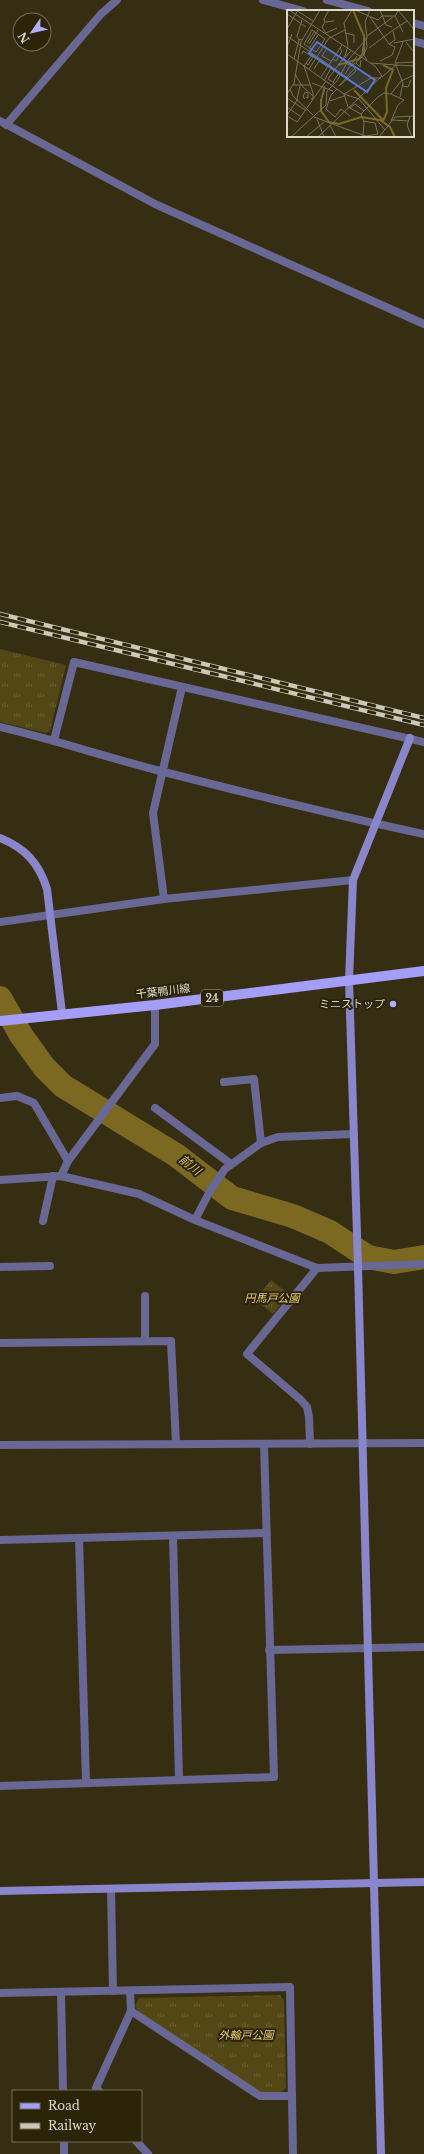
<svg xmlns="http://www.w3.org/2000/svg" width="424" height="2154" font-family="'Libre Baskerville','Noto Sans JP',serif">
	<style>
		.grass { fill: url(#grass-tufts) }
		.lines { fill: none; stroke-linecap: round; stroke-linejoin: round }
		.river { stroke: #7b6922; stroke-width: 24 }
		.street { stroke: #696793; stroke-width: 8 }
		.secondary { stroke: #8a86cc; stroke-width: 8 }
		.primary { stroke: #a49ef8; stroke-width: 10 }
		.rail-casing { stroke: #ccc8b7; stroke-width: 4.5 }
		.rail { stroke: #2b2409; stroke-width: 3; stroke-dasharray: 9; stroke-linecap: butt }
		.poi-dot { fill: #b1adfa; stroke: #2b2409; stroke-width: 1.5 }
		.labels { text-anchor: middle; stroke-width: 4; stroke-linejoin: round; paint-order: stroke }
		.shield { fill: #2b2409; stroke: #a8a390; stroke-width: 1 }
		.shield-label { font-size: 10px; font-weight: bold; fill: #ddd9ca }
		.street-label { font-size: 11px; fill: #ddd9ca; stroke: #2b2409 }
		.poi-label { font-size: 11px; fill: #ddd9ca; stroke: #2b2409; text-anchor: end }
		.park-label { font-size: 11px; font-style: italic; fill: #e9ce6d; stroke: #2b2409 }
		.water-label { font-size: 12px; font-style: italic; fill: #dbc05f; stroke: #2b2409 }
		.inset-river { fill: none; stroke: #7b6922; stroke-width: 2 }
		.inset-road { fill: none; stroke: #78725c; stroke-width: 1 }
		.view { fill: #5778d4; fill-opacity: 0.15; stroke: #5778d4; stroke-width: 2 }
		.inset-edge { fill: none; stroke: #ddd9ca; stroke-width: 2 }
	</style>
	<defs>
		<pattern id="grass-tufts" width="24" height="20" patternUnits="userSpaceOnUse"><rect width="24" height="20" fill="#534716"/><path d="M3 7l-1-3M5 7V3M7 7l1-3M15 17l-1-3M17 17v-4M19 17l1-3" fill="none" stroke="#6b6137"/></pattern>
	</defs>
	<rect width="100%" height="100%" fill="#352e13"/>
	<g class="grass">
		<path d="M 0,649 L 66,665 L 50,731 L 46,733 L 0,722 Z"/>
		<path d="M 271,1280 L 289,1294 L 273,1314 L 255,1300 Z"/>
		<path d="M 280,1995 L 284,2001 L 286,2088 L 281,2092 L 260,2092 L 138,2011 L 135,2006 L 139,1998 Z"/>
	</g>
	<g class="lines">
		<path class="river" d="M 0,998 L 21,1035 L 44,1067 L 63,1086 L 176,1155 L 232,1198 L 293,1216 L 330,1232 L 368,1257 L 394,1262 L 424,1257"/>
		<g class="street">
			<path d="M 263,0 L 303,11"/>
			<path d="M 327,0 L 368,11"/>
			<path d="M 413,23 L 424,26"/>
			<path d="M 413,41 L 424,44"/>
			<path d="M 0,121 L 157,205 L 424,324"/>
			<path d="M 6,125 L 101,14 L 117,0"/>
			<path d="M 0,727 C 55,740 109,758 164,772 C 250,794 337,816 424,834"/>
			<path d="M 54,740 L 74,662 L 424,742"/>
			<path d="M 164,899 L 153,813 L 182,687"/>
			<path d="M 0,922 L 164,899 L 353,880"/>
			<path d="M 224,1082 L 254,1079 L 261,1143"/>
			<path d="M 0,1098 L 17,1096 L 34,1103 L 68,1161"/>
			<path d="M 155,1108 L 231,1164"/>
			<path d="M 61,1176 L 68,1161 L 155,1044 L 155,1005"/>
			<path d="M 0,1180 L 61,1176 L 139,1194 L 195,1220 L 317,1268 L 424,1264"/>
			<path d="M 195,1220 L 210,1191 L 225,1169 L 261,1143 L 278,1137 L 354,1134"/>
			<path d="M 43,1221 L 53,1176"/>
			<path d="M 0,1267 L 50,1266"/>
			<path d="M 145,1296 L 145,1341"/>
			<path d="M 0,1343 L 171,1341 L 176,1444"/>
			<path d="M 310,1444 L 309,1417 L 307,1407 L 301,1400 L 247,1354 L 317,1268"/>
			<path d="M 0,1445 L 424,1443"/>
			<path d="M 173,1536 L 179,1780"/>
			<path d="M 79,1538 L 86,1783"/>
			<path d="M 0,1540 L 266,1533"/>
			<path d="M 269,1650 L 424,1647"/>
			<path d="M 0,1786 L 274,1777 L 264,1444"/>
			<path d="M 111,1889 L 113,1991"/>
			<path d="M 61,1992 L 63,2091"/>
			<path d="M 0,1993 L 290,1987 L 293,2154"/>
			<path d="M 131,2011 L 260,2096 L 292,2096"/>
			<path d="M 99,2091 L 96,2088 L 131,2011 L 130,1991"/>
			<path d="M 64,2141 L 64,2154"/>
			<path d="M 136,2141 L 148,2154"/>
		</g>
		<g class="secondary">
			<path d="M 0,838 C 25,848 39,863 47,889 L 62,1013"/>
			<path d="M 0,1891 L 424,1882"/>
			<path d="M 381,2154 L 358,1267 L 349,980 L 353,880 L 410,738"/>
		</g>
		<path class="primary" d="M 0,1021 L 155,1005 L 424,971"/>
		<defs>
			<g id="rail">
				<path d="M 0,614 L 424,718"/>
				<path d="M 0,622 L 424,725"/>
			</g>
		</defs>
		<use href="#rail" class="rail-casing"/>
		<use href="#rail" class="rail"/>
	</g>
	<circle class="poi-dot" cx="393" cy="1004" r="4"/>
	<g class="labels">
		<rect class="shield" x="201" y="990" width="22" height="16" rx="3"/>
		<g class="shield-label">
			<text x="212" y="1002">24</text>
		</g>
		<g class="street-label">
			<text transform="translate(163 991) rotate(-7)" y="4">千葉鴨川線</text>
		</g>
		<g class="poi-label">
			<text x="385" y="1008">ミニストップ</text>
		</g>
		<g class="park-label">
			<text x="272" y="1302">円馬戸公園</text>
			<text x="246" y="2039">外輪戸公園</text>
		</g>
		<g class="water-label">
			<text transform="translate(190 1165) rotate(38)" y="4">前川</text>
		</g>
	</g>
	<g transform="translate(287 10)">
		<rect width="127" height="127" fill="#352e13"/>
		<path class="inset-river" d="M 66,0 L 77,26 L 77,44M 51,55 L 72,49 L 76,43M 67,80 L 96,110M 34,89 L 34,101 L 42,112 L 52,114 L 74,107 L 93,110 L 103,117 L 108,127M 96,111 L 100,102 L 99,78 L 106,60 L 96,55"/>
		<path class="inset-road" d="M 2,0 L 88,56 L 95,66 L 31,127M 9,0 L 26,11M 68,0 L 91,10 L 95,6 L 108,6M 93,0 L 99,15 L 105,17M 111,0 L 126,18 L 127,24M 111,1 L 108,6 L 116,22M 0,4 L 19,17M 83,7 L 102,34 L 108,37 L 105,45 L 93,51M 38,12 L 37,9 L 42,0M 0,19 L 11,0M 25,20 L 38,29 L 29,42 L 17,34 ZM 106,20 L 120,11M 39,23 L 35,17 L 38,12 L 47,11M 39,23 L 50,18M 58,23 L 67,25 L 67,33M 0,26 L 61,68M 80,26 L 106,7M 15,29 L 12,30 L 10,26 L 15,10M 77,32 L 75,42 L 80,50M 119,32 L 127,42M 20,33 L 27,22M 107,33 L 127,29M 22,34 L 31,20M 102,34 L 108,30 L 106,21M 37,36 L 56,49M 0,37 L 5,24M 40,38 L 35,46 L 44,51M 82,38 L 106,20M 22,39 L 31,25M 0,44 L 57,84 L 72,89 L 98,120M 15,44 L 16,41 L 26,47 L 21,55 L 19,53M 7,49 L 12,30M 46,49 L 49,51 L 55,41 L 53,38M 55,51 L 64,41M 69,53 L 73,57 L 74,50M 84,53 L 108,55M 109,53 L 127,52M 60,54 L 65,56 L 76,46 L 80,37 L 79,27M 66,55 L 69,61 L 52,76 L 67,59M 22,59 L 42,28 L 58,20M 27,59 L 32,51 L 41,57M 8,64 L 15,76 L 26,86M 58,64 L 70,46M 34,67 L 55,35M 95,67 L 109,55 L 127,56M 37,71 L 44,58 L 52,63 L 46,72M 25,73 L 46,81M 47,73 L 41,69 L 58,46 L 61,36 L 57,13 L 65,0M 6,75 L 23,75M 116,76 L 121,77 L 124,70M 3,79 L 6,86 L 26,105M 0,84 L 7,73 L 14,32 L 33,0M 104,84 L 114,71 L 127,65M 113,87 L 116,73 L 108,53 L 116,32M 0,88 L 18,100M 10,89 L 13,76M 18,89 L 16,87 L 18,82 L 21,83 L 21,88 L 19,87M 24,89 L 26,89 L 26,83 L 17,56 L 24,46M 34,91 L 37,76M 34,91 L 38,78M 43,91 L 57,86M 0,97 L 14,107M 63,98 L 68,94 L 77,101M 39,99 L 48,107 L 54,99 L 63,106M 39,99 L 44,85 L 50,79M 74,104 L 91,87 L 97,83 L 104,84 L 117,90 L 111,95 L 104,111M 0,105 L 11,89M 0,106 L 10,112 L 39,71M 123,106 L 120,115 L 125,127M 27,107 L 70,123 L 79,126 L 91,124M 30,109 L 37,127M 105,110 L 122,111M 76,111 L 88,113 L 91,124M 43,115 L 49,127M 4,127 L 39,95 L 40,81 L 50,71 L 62,49 L 80,28 L 78,12 L 83,0M 19,127 L 37,112M 76,127 L 77,112 L 74,104 L 61,97 L 57,84 L 84,68 L 94,68M 92,127 L 108,107 L 127,106"/>
		<path class="view" d="M 30,32 L 88,70 L 80,82 L 22,43 Z"/>
		<rect width="127" height="127" class="inset-edge"/>
	</g>
	<rect x="12" y="2090" width="130" height="52" fill="#2b2409" stroke="#726c56"/>
	<rect x="20" y="2103" width="20" height="6" fill="#a49ef8" stroke="#726c56"/>
	<text x="48" y="2110" font-size="12" fill="#ddd9ca">Road</text>
	<rect x="20" y="2123" width="20" height="6" fill="#ccc8b7" stroke="#726c56"/>
	<text x="48" y="2130" font-size="12" fill="#ddd9ca">Railway</text>
	<g transform="translate(32 32) rotate(236)"><circle r="19" fill="#2b2409" stroke="#726c56"/>
	<path d="M0-3L7 15L0 10L-7 15Z" fill="#b1adfa"/>
	<text y="-6" font-size="11" font-weight="bold" text-anchor="middle" fill="#ddd9ca">N</text>
	</g>
</svg>
